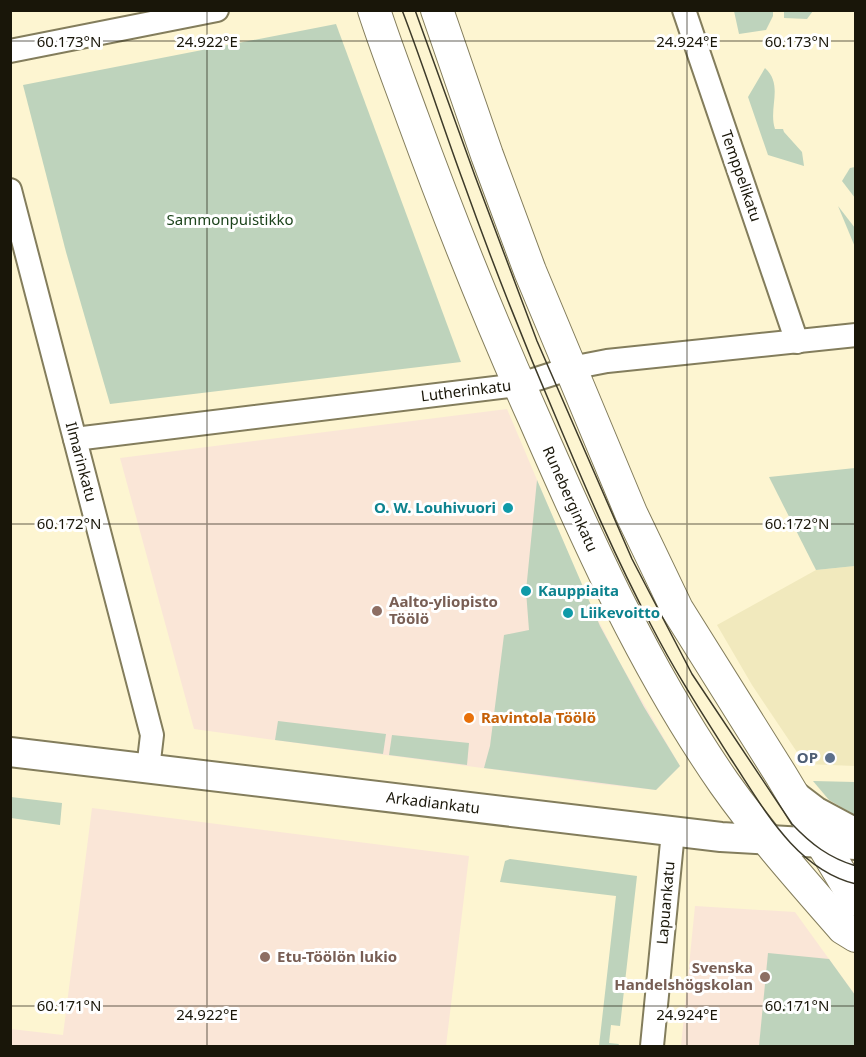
<svg xmlns="http://www.w3.org/2000/svg" width="866" height="1057" font-family="'Noto Sans',sans-serif">
	<style>
		.built { fill: #f1e9bd }
		.education { fill: #fae6d7 }
		.green { fill: #bed3bc }
		.lines { fill: none; stroke-linecap: round; stroke-linejoin: round }
		.minor-casing { stroke: #837d5c; stroke-width: 26 }
		.tertiary-casing { stroke: #837d5c; stroke-width: 32 }
		.secondary-casing { stroke: #837d5c; stroke-width: 34 }
		.minor { stroke: #fff; stroke-width: 22 }
		.tertiary { stroke: #fff; stroke-width: 28 }
		.secondary { stroke: #fff; stroke-width: 32 }
		.tram { stroke: #3d3a29; stroke-width: 1.5 }
		.ticks { fill: none; stroke: #191609; stroke-width: 1.5; stroke-opacity: 0.45 }
		.culture-dot { fill: #0f9aa8; stroke: #fff; stroke-width: 2 }
		.education-dot { fill: #8d6e63; stroke: #fff; stroke-width: 2 }
		.food-dot { fill: #e8710a; stroke: #fff; stroke-width: 2 }
		.service-dot { fill: #5c6f8a; stroke: #fff; stroke-width: 2 }
		.labels { text-anchor: middle; stroke-width: 6; stroke-linejoin: round; paint-order: stroke }
		.street-label { font-size: 15px; fill: #191609; stroke: #fff }
		.park-label { font-size: 15px; fill: #1d441c; stroke: #fff }
		.culture-label { font-size: 15px; font-weight: bold; fill: #0d838f; stroke: #fff; text-anchor: start }
		.education-label { font-size: 15px; font-weight: bold; fill: #785e54; stroke: #fff; text-anchor: start }
		.food-label { font-size: 15px; font-weight: bold; fill: #c56008; stroke: #fff; text-anchor: start }
		.service-label { font-size: 15px; font-weight: bold; fill: #4e5e75; stroke: #fff; text-anchor: end }
		.ticks-label { font-size: 15px; text-anchor: middle; fill: #191609; stroke: #fff; stroke-width: 6; stroke-linejoin: round; paint-order: stroke }
	</style>
	<rect width="100%" height="100%" fill="#fdf5d1"/>
	<path class="built" d="M 855,566 L 855,766 L 805,764 L 752,685 L 717,625 L 816,570 Z"/>
	<g class="education">
		<path d="M 507,409 L 587,598 L 619,661 L 680,766 L 656,790 L 600,784 L 194,729 L 120,458 Z"/>
		<path d="M 92,808 L 469,856 L 446,1046 L 11,1046 L 11,1029 L 63,1035 Z"/>
		<path d="M 695,906 L 795,912 L 855,995 L 855,1046 L 681,1046 Z"/>
	</g>
	<g class="green">
		<path d="M 734,11 L 773,11 L 773,16 L 766,30 L 739,34 Z"/>
		<path d="M 784,11 L 784,10 L 813,11 L 807,19 L 784,18 Z"/>
		<path d="M 336,24 L 461,362 L 110,404 L 66,252 L 23,85 Z"/>
		<path d="M 765,68 C 784,85 768,108 775,129 L 783,129 L 784,132 L 802,152 L 804,166 L 768,155 L 748,97 Z"/>
		<path d="M 855,167 L 856,167 L 855,198 L 842,181 L 850,168 Z"/>
		<path d="M 838,206 L 855,228 L 855,247 Z"/>
		<path d="M 855,468 L 855,566 L 816,570 L 769,477 Z"/>
		<path d="M 537,480 L 600,626 L 644,707 L 680,766 L 656,790 L 484,768 L 490,746 L 504,635 L 529,630 L 526,591 Z"/>
		<path d="M 278,721 L 386,734 L 383,754 L 275,740 Z"/>
		<path d="M 392,735 L 469,743 L 467,765 L 389,755 Z"/>
		<path d="M 813,781 L 855,782 L 855,815 L 829,800 Z"/>
		<path d="M 11,797 L 62,803 L 60,825 L 11,818 Z"/>
		<path d="M 510,859 L 637,876 L 620,1026 L 611,1025 L 609,1043 L 619,1044 L 618,1046 L 599,1046 L 616,896 L 500,882 L 505,861 Z"/>
		<path d="M 768,953 L 829,959 L 855,995 L 855,1046 L 759,1046 Z"/>
	</g>
	<g class="lines">
		<defs>
			<g id="minor">
				<path d="M 684,10 L 797,342"/>
				<path d="M 10,51 L 217,10"/>
				<path d="M 10,190 L 152,735 L 148,769"/>
				<path d="M 75,439 L 518,385 L 571,368 L 607,361 L 856,335"/>
				<path d="M 652,1046 L 673,832"/>
			</g>
			<g id="tertiary">
				<path d="M 10,752 L 721,837 L 856,845"/>
				<path d="M 794,795 L 815,811 L 856,833"/>
			</g>
			<g id="secondary">
				<path d="M 374,10 C 386,47 400,83 413,119 C 450,220 490,320 534,418 C 589,544 645,669 724,783 C 760,834 802,881 843,928 L 856,936"/>
				<path d="M 437,10 L 487,155 L 530,271 L 631,513 L 677,609 L 781,775 L 856,900"/>
			</g>
		</defs>
		<use href="#minor" class="minor-casing"/>
		<use href="#tertiary" class="tertiary-casing"/>
		<use href="#secondary" class="secondary-casing"/>
		<use href="#minor" class="minor"/>
		<use href="#tertiary" class="tertiary"/>
		<use href="#secondary" class="secondary"/>
		<g class="tram">
			<path d="M 402,10 C 424,67 442,124 463,181 C 492,262 523,341 557,420 C 586,489 616,559 651,625 C 675,672 703,715 731,759 C 763,807 795,869 856,884"/>
			<path d="M 415,10 L 475,176 L 537,341 L 632,559 L 692,674 L 792,824 C 811,844 829,858 856,866"/>
		</g>
	</g>
	<path class="ticks" d="M 207,10 L 207,1046M 687,10 L 687,1046M 10,41 L 856,41M 10,524 L 856,524M 10,1006 L 856,1006"/>
	<g class="culture-dot">
		<circle cx="508" cy="508" r="6"/>
		<circle cx="526" cy="591" r="6"/>
		<circle cx="568" cy="613" r="6"/>
	</g>
	<g class="education-dot">
		<circle cx="377" cy="611" r="6"/>
		<circle cx="265" cy="957" r="6"/>
		<circle cx="765" cy="977" r="6"/>
	</g>
	<circle class="food-dot" cx="469" cy="718" r="6"/>
	<circle class="service-dot" cx="830" cy="758" r="6"/>
	<g class="labels">
		<g class="street-label">
			<text transform="translate(741 176) rotate(71)" y="5">Temppelikatu</text>
			<text transform="translate(466 391) rotate(-7)" y="5">Lutherinkatu</text>
			<text transform="translate(81 462) rotate(75)" y="5">Ilmarinkatu</text>
			<text transform="translate(570 499) rotate(66)" y="5">Runeberginkatu</text>
			<text transform="translate(433 803) rotate(7)" y="5">Arkadiankatu</text>
			<text transform="translate(666 903) rotate(-85)" y="5">Lapuankatu</text>
		</g>
		<g class="park-label">
			<text x="230" y="225">Sammonpuistikko</text>
		</g>
		<g class="culture-label">
			<text x="496" y="513" text-anchor="end">O. W. Louhivuori</text>
			<text x="538" y="596">Kauppiaita</text>
			<text x="580" y="618">Liikevoitto</text>
		</g>
		<g class="education-label">
			<text x="389" y="607">Aalto-yliopisto<tspan x="389" dy="17">Töölö</tspan></text>
			<text x="277" y="962">Etu-Töölön lukio</text>
			<text x="753" y="973" text-anchor="end">Svenska<tspan x="753" dy="17">Handelshögskolan</tspan></text>
		</g>
		<g class="food-label">
			<text x="481" y="723">Ravintola Töölö</text>
		</g>
		<g class="service-label">
			<text x="818" y="763">OP</text>
		</g>
	</g>
	<g class="ticks-label">
		<text x="69" y="47">60.173°N</text>
		<text x="797" y="47">60.173°N</text>
		<text x="207" y="47">24.922°E</text>
		<text x="687" y="47">24.924°E</text>
		<text x="69" y="529">60.172°N</text>
		<text x="797" y="529">60.172°N</text>
		<text x="69" y="1011">60.171°N</text>
		<text x="797" y="1011">60.171°N</text>
		<text x="207" y="1020">24.922°E</text>
		<text x="687" y="1020">24.924°E</text>
	</g>
	<rect width="866" height="1057" fill="none" stroke="#191609" stroke-width="24"/>
</svg>
